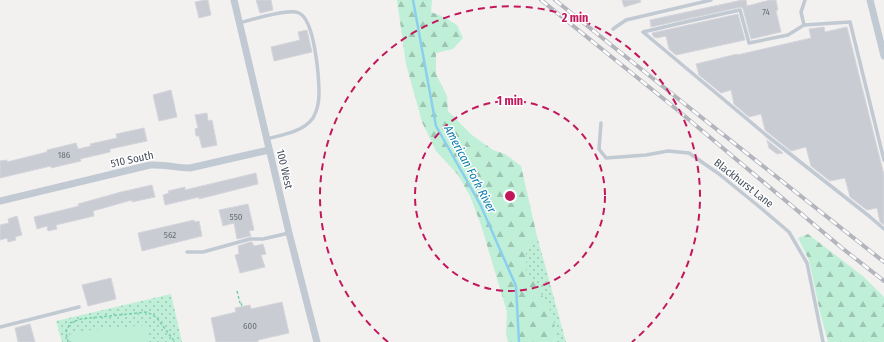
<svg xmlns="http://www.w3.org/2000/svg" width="884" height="342" font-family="'Fira Sans Condensed',sans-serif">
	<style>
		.grass { fill: url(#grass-dots) }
		.forest { fill: url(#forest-firs) }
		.pitch { fill: #bff0d7 }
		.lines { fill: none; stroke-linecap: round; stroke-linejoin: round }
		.stream { stroke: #8bcfee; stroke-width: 2.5 }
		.building { fill: #caccd3; stroke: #d4d6dc }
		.path { stroke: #76cfac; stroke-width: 1.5; stroke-dasharray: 3 2; stroke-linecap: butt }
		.service { stroke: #c1c9d2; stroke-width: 3.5 }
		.minor { stroke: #c1c9d2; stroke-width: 7 }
		.rail-casing { stroke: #b2b5bb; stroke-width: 4 }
		.rail { stroke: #fff; stroke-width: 2.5; stroke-dasharray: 8; stroke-linecap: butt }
		.ring { fill: none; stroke: #c2185b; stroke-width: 2; stroke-dasharray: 7 5 }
		.labels { text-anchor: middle; stroke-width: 3; stroke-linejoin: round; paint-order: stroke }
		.number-label { font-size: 9px; fill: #68707b }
		.street-label { font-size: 11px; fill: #48515e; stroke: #fff }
		.water-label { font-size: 12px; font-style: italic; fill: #0a7caf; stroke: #fff }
		.centre { fill: #c2185b; stroke: #fff; stroke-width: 2 }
		.ring-label { font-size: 12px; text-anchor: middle; font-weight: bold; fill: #c2185b; stroke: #fff; stroke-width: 3; stroke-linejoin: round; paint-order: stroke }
	</style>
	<defs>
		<pattern id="grass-dots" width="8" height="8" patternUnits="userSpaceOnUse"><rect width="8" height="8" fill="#bff0d7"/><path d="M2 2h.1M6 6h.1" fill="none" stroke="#9dc5b2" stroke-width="1.8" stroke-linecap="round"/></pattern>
		<pattern id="forest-firs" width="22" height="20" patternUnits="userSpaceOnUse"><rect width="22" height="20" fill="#bff0d7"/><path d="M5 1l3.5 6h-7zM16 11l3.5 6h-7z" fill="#9dc5b2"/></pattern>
	</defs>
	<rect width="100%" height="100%" fill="#f3f0f0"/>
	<g class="grass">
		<path d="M 537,236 L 566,342 L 554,342 L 556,337 L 526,270 L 526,251 Z"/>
		<path d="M 171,294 L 182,342 L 62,342 L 56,321 Z"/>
	</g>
	<g class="forest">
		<path d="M 397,0 L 432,0 L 431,12 L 444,17 L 457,25 L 463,38 L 453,49 L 436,53 L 436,74 L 447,96 L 448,111 L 472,135 L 493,150 L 505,154 L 521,166 L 537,236 L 526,251 L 526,270 L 537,286 L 553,316 L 556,337 L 554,342 L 508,342 L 506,334 L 507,312 L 481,225 L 470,196 L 458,175 L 436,151 L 422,122 L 406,64 Z"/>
		<path d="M 808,234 L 864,277 L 884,297 L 884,342 L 828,342 L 820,312 L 809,260 L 798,238 Z"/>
	</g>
	<path class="pitch" d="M 148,325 L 149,342 L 72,342 L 70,332 Z"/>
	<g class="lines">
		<path class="stream" d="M 413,0 L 436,126 L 480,204 L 516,286 L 519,342"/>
	</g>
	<g class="building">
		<path d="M 205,0 L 208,0 L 211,15 L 199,18 L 195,2 Z"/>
		<path d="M 256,0 L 271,0 L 273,10 L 260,13 Z"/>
		<path d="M 622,0 L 640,0 L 641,2 L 624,7 Z"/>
		<path d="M 742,0 L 746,0 L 747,6 L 770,0 L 776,0 L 778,10 L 776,11 L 781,32 L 751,39 L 743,9 L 741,7 L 651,27 L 650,20 Z"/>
		<path d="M 738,14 L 745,40 L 676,55 L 669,49 L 666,36 L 656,38 L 653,36 L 652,33 Z"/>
		<path d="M 824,27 L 825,32 L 847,27 L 884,175 L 884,225 L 880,222 L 877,208 L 867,210 L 850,197 L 845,178 L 830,181 L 811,166 L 806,147 L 791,151 L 765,130 L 761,114 L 749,117 L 734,104 L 731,90 L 721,93 L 699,75 L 696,64 L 737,54 L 737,55 L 811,38 L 809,29 Z"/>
		<path d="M 307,30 L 312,52 L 274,61 L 271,47 L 300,40 L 298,32 Z"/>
		<path d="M 171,90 L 177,117 L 159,121 L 153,95 Z"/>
		<path d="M 207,113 L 208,121 L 212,120 L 217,145 L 202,148 L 199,136 L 196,136 L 195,129 L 198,128 L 195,115 Z"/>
		<path d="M 144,128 L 147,141 L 110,149 L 110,152 L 80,159 L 81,161 L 51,168 L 51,166 L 0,178 L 0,161 L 7,160 L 7,162 L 47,152 L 47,150 L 76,143 L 78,149 L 91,146 L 90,144 L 117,138 L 116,134 Z"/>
		<path d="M 767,140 L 783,153 L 777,154 L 769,148 Z"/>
		<path d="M 256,173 L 258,184 L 199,199 L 199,197 L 165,205 L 163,195 L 169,193 L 168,191 L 185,187 L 185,190 Z"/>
		<path d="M 152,185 L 155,197 L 132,202 L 132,200 L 93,211 L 94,216 L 56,225 L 57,229 L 48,231 L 47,226 L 37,229 L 34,217 L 63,210 L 79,206 L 78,204 L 121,192 Z"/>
		<path d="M 248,204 L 254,230 L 249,231 L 251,236 L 237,239 L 234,223 L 223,226 L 219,210 Z"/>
		<path d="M 17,216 L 22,235 L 15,237 L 16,240 L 8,242 L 7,238 L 0,240 L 0,225 L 9,223 L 8,219 Z"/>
		<path d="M 194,220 L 195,222 L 199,221 L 202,236 L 142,251 L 138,233 Z"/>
		<path d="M 250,242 L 252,242 L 254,246 L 263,244 L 266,254 L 261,255 L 265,267 L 240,273 L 235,255 L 239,254 L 238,246 Z"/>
		<path d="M 111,278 L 116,299 L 88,306 L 82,285 Z"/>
		<path d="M 282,302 L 289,333 L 258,340 L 258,342 L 216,342 L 211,318 L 236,312 L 235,308 L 250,305 L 251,309 Z"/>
		<path d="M 30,324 L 35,342 L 18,342 L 15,328 Z"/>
	</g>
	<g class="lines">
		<g class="path">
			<path d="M 237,291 L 240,303"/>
			<path d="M 241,303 L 242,306"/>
			<path d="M 68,342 L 66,332 L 70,323 L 81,319 L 147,312 L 156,317 L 175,342"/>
		</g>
		<g class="service">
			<path d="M 239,23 C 251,20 289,8 299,13 C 315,20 319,78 319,94 C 319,102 317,111 313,118 C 303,132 282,135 266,139"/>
			<path d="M 804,25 L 801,12 L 805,0"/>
			<path d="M 613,29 L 626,20 L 711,0"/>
			<path d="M 601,123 L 599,149 L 606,158 L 646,155 L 668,151 L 689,153 L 719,174 L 762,209 L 789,232 L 807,263 L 823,342"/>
			<path d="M 884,160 L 850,22 L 804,25 L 788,35 L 749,43 L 740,10 L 690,21 L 643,32 L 766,135 L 869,216 L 884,229"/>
			<path d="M 187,252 L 203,252 L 250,239 L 263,239 L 289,233"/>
			<path d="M 0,327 L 79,307"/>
		</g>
		<g class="minor">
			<path d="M 234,0 L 289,233 L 317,342"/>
			<path d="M 870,0 L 884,56"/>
			<path d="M 0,201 L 150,165 C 164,164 176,168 190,168 L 269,150"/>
		</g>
		<defs>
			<g id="rail">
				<path d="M 541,0 L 675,108 L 842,248 L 884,281"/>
				<path d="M 555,0 L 696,113 L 884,262"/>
			</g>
		</defs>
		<use href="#rail" class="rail-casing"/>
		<use href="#rail" class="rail"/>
	</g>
	<g class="ring">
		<circle cx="510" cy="196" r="95"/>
		<path d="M388 342A190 190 0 1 1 632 342"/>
	</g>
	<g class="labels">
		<g class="number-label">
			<text x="766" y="15">74</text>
			<text x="64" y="158">186</text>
			<text x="236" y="220">550</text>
			<text x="170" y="238">562</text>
			<text x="250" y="329">600</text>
		</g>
		<g class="street-label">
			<text transform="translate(132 159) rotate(-12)" y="4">510 South</text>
			<text transform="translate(285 169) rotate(77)" y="4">100 West</text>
			<text transform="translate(744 183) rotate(38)" y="4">Blackhurst Lane</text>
		</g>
		<g class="water-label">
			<text transform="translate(470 169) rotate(62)" y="4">American Fork River</text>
		</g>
	</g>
	<circle cx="510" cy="196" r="6" class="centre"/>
	<g class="ring-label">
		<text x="575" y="22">2 min</text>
		<text x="510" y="105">1 min</text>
	</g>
</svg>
